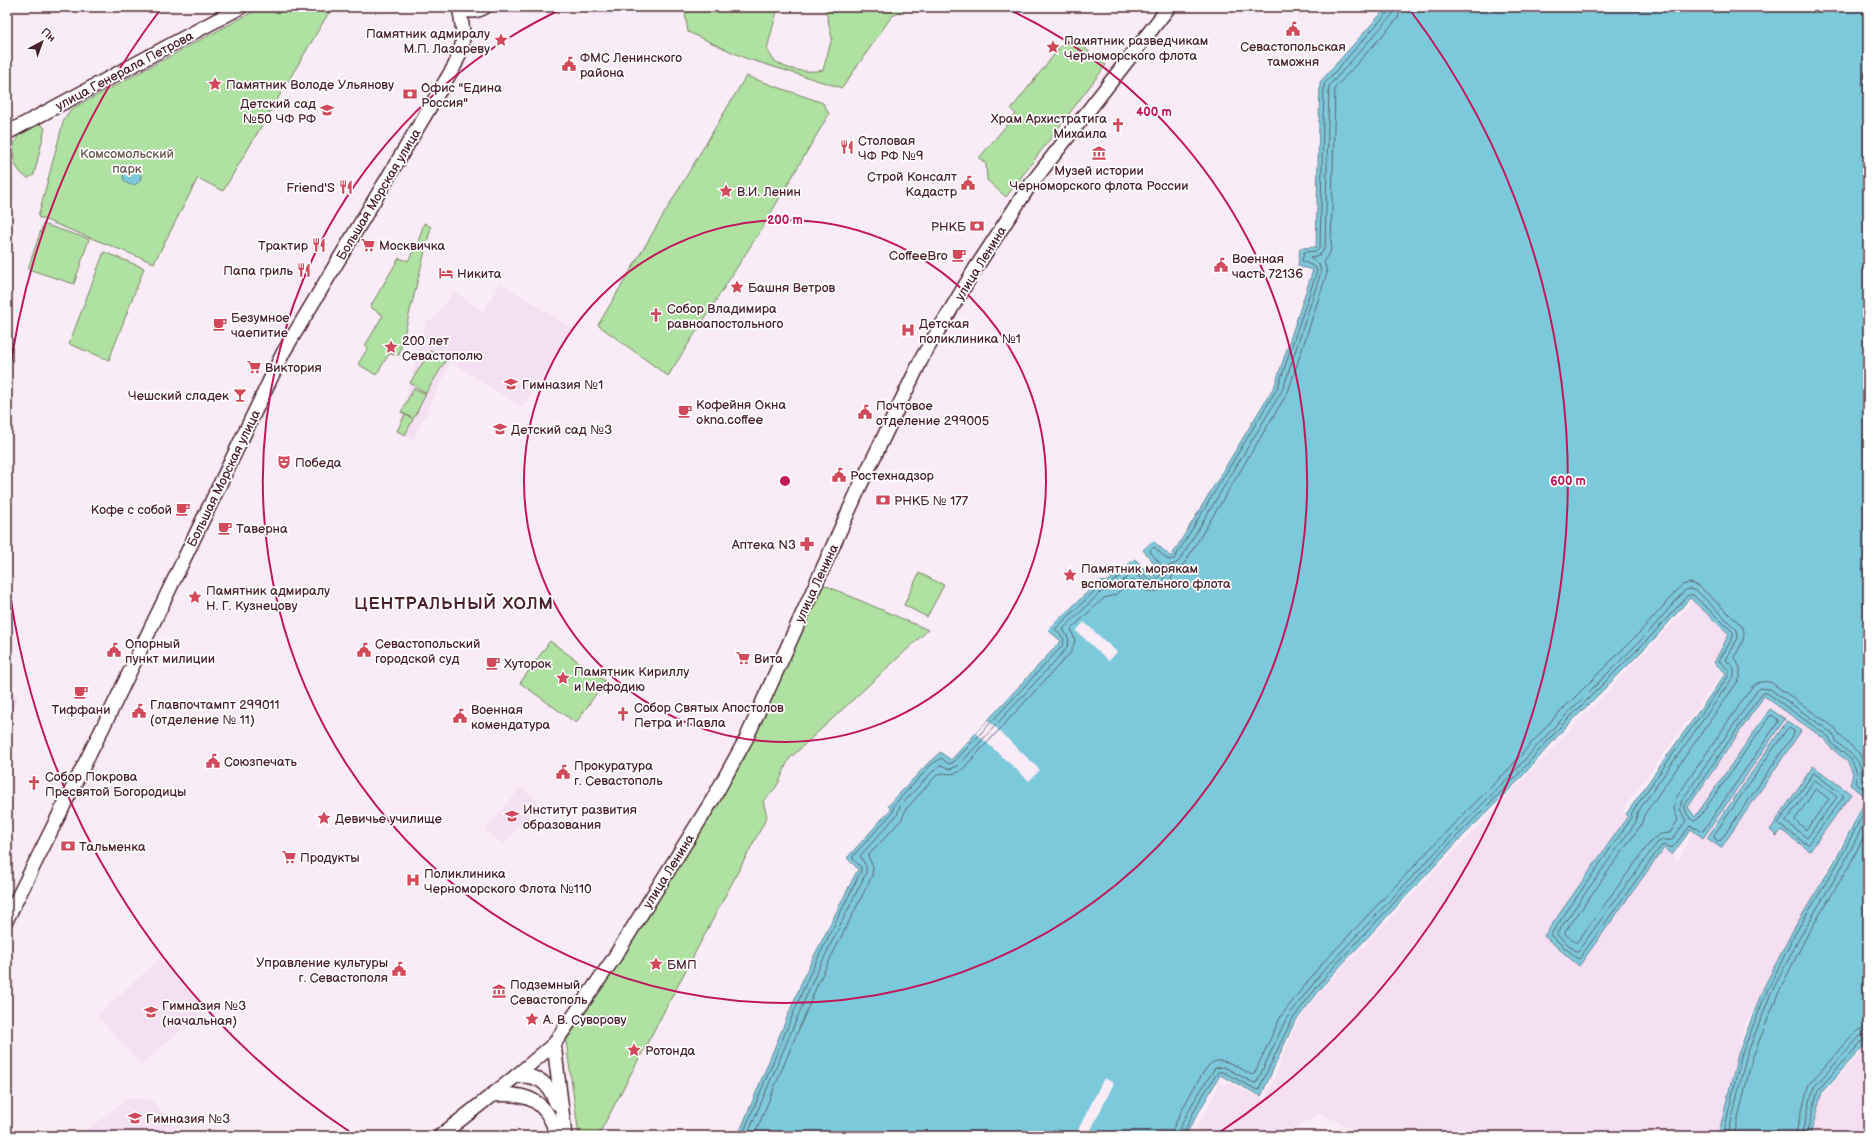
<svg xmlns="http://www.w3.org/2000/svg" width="1875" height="1143" font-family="'Balsamiq Sans',sans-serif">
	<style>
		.built { fill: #f5dff2 }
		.green { fill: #aee1a2; stroke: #7c8066 }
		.water { fill: #7cc9db; stroke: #688595 }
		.pier { fill: #f9ecf7 }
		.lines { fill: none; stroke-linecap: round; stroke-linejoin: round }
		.shore { stroke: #5e6371; stroke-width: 1 }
		.secondary-casing { stroke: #4a1f2b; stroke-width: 16 }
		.secondary { stroke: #fff; stroke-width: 13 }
		.ring { fill: none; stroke: #c2185b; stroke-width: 2 }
		.labels { text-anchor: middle; stroke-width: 3.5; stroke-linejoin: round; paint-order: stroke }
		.poi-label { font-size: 13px; fill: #4a1f2b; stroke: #fff; text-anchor: start }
		.street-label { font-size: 13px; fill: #4a1f2b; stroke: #fff }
		.park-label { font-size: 13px; fill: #68594f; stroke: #fff }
		.district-label { font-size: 17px; font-weight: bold; letter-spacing: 1px; fill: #4a1f2b; stroke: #fff }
		.centre { fill: #c2185b; stroke: #fff; stroke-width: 2 }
		.ring-label { font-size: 12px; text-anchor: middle; font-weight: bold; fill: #c2185b; stroke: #fff; stroke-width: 3.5; stroke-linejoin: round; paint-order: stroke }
	</style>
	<rect width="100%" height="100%" fill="#f9ecf7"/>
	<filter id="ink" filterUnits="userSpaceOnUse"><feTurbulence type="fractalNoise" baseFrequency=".025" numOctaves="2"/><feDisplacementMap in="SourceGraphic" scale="8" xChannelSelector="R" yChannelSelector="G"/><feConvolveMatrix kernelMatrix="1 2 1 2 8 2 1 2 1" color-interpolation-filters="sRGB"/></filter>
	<g filter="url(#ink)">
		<g class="built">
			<path d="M 501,283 L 573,329 L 522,407 L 451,362 L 413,440 L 397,432 L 426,321 L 433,320 L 454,291 L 483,311 Z"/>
			<path d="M 1693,602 L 1734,638 L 1712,663 L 1722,673 L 1622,811 L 1678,861 L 1697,824 L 1683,810 L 1761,695 L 1828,737 L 1868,793 L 1744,1026 L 1717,1136 L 1366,1136 L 1320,1113 L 1283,1136 L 1192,1136 L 1210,1104 L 1219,1083 L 1231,1084 L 1265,1100 L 1298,1021 L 1331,980 Z"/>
			<path d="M 7,691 L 19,697 L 7,718 Z"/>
			<path d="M 521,787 L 539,802 L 503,845 L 485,830 Z"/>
			<path d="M 160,959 L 205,1009 L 141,1065 L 97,1015 Z"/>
			<path d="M 1868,1045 L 1868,1136 L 1811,1136 L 1821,1097 Z"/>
			<path d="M 130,1097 L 152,1100 L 182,1136 L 80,1136 Z"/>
		</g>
		<g class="green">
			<path d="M 262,7 L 331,7 L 331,9 L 223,191 L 198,178 L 154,263 L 38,217 L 64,119 L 71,109 Z"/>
			<path d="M 684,7 L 778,7 L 767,49 C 769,52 771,57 774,60 C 786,71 809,73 823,70 L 832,38 L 825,7 L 914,7 L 892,16 L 842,88 L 745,58 L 688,32 Z"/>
			<path d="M 1069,36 L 1106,65 L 1006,197 L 987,180 L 986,164 L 979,158 L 1016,114 L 1011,109 Z"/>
			<path d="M 746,76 L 823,103 L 829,114 L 762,228 L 668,376 L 598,325 Z"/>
			<path d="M 37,122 L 45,128 L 34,175 L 28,178 C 14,172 9,151 17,138 C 21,130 30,127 37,122 Z"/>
			<path d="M 424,223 L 431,227 L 399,355 L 389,354 L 376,375 L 358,364 L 368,348 L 365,346 L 383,315 L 370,307 L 399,258 L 408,261 L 418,242 Z"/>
			<path d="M 43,224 L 89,239 L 74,284 L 28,269 Z"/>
			<path d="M 104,252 L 144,268 L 109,360 L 69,344 Z"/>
			<path d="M 431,350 L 446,360 L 426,393 L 410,383 Z"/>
			<path d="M 414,388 L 426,394 L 405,435 L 397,431 L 405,415 L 412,418 L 401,412 Z"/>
			<path d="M 919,573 L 944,585 L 927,617 L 904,605 Z"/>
			<path d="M 820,583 L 928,630 L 789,759 C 780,778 781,785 763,801 L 767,817 L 598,1136 L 579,1136 L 566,1041 L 650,914 L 725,791 L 754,739 Z"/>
			<path d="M 550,641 L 605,681 L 576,723 L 520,683 Z"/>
		</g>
		<g class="water">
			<path d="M 1387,7 L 1868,7 L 1868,1041 L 1822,1092 L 1810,1136 L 1718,1136 L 1738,1054 L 1763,989 L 1792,932 L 1836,859 L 1867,797 L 1850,785 L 1853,773 L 1847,761 L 1830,747 L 1826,740 L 1764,696 L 1688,807 L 1695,817 L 1770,709 L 1785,719 L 1703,838 L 1691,829 L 1672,855 L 1664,848 L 1579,966 L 1544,936 L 1628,816 L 1626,814 L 1726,673 L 1714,663 L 1729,634 L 1690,598 L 1654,639 L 1563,730 L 1517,782 L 1460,839 L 1330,977 L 1294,1023 L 1261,1096 L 1220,1075 L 1185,1136 L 738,1136 L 805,974 L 858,869 L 847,858 L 891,809 L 888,806 L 931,760 L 932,761 L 940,752 L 951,760 L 1061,641 L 1048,630 L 1099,581 L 1107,582 L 1135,559 L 1152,577 L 1160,570 L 1143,550 L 1153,541 L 1171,557 L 1275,385 L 1313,270 L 1298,266 L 1300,248 L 1316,247 L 1320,82 Z"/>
			<circle cx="132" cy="176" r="9"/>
			<path d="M 1787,721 L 1801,731 L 1721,848 L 1707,838 Z"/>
			<path d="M 1813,766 L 1851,794 L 1810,851 L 1781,830 L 1777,836 L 1770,830 Z"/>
		</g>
		<g class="pier">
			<path d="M 1084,622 L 1117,652 L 1109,661 L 1076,631 Z"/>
			<path d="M 988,720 L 1040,770 L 1029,781 L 976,733 Z"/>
			<path d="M 1104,1078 L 1114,1083 L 1088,1136 L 1075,1136 Z"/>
		</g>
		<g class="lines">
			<g class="shore">
				<path d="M 1789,728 L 1794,731 L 1794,734 L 1721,840 L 1718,841 L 1714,838 L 1714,835 L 1787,729 Z"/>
				<path d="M 1814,773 L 1844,796 L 1808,845 L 1778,824 Z"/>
				<path d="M 1815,780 L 1837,797 L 1807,838 L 1786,822 Z"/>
				<path d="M 1816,789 L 1829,799 L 1806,830 L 1795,820 Z"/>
				<path d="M 742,1136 L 809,976 L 861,871 L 861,867 L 853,859 L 853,856 L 893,812 L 894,805 L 931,765 L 941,758 L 949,764 L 954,762 L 1063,645 L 1064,639 L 1055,629 L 1100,586 L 1109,585 L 1134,565 L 1151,581 C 1157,580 1164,573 1163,567 L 1150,552 L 1150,550 L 1154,547 L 1168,560 L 1174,559 L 1278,387 L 1317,271 L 1315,267 L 1302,261 L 1304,252 L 1317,251 L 1320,247 L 1324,84 L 1389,11 L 1390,7"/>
				<path d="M 747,1136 L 814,978 L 866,873 L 866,866 L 860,856 L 897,815 L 900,806 L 934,770 L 941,765 L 950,769 L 958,766 L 1067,648 L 1069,639 L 1063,629 L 1102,591 L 1112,590 L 1134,572 L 1151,586 C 1161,585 1168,575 1169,566 L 1175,564 L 1179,561 L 1283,389 L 1321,272 L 1319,264 L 1310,258 L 1321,254 L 1325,247 L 1329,86 L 1393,14 L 1395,7"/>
				<path d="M 754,1136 L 819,981 L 872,876 L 873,867 L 868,856 L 902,819 L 906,809 L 937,775 C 945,770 951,778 962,770 L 1071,652 L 1075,641 L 1071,629 L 1104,598 L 1115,595 L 1133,580 L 1147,591 L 1158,591 L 1170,581 L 1175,571 L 1184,564 L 1288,392 L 1327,273 L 1324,260 L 1330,253 L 1331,247 L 1335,88 L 1398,18 L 1401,7"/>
				<path d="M 1171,1136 C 1172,1125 1201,1074 1209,1065 C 1212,1063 1214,1061 1218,1061 C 1228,1059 1242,1070 1252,1075 L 1254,1074 L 1281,1016 L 1319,967 L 1449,829 L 1506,772 L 1552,720 L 1643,629 L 1682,585 L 1690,583 L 1699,586 L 1742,626 C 1748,638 1739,647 1734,658 L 1740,667 L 1740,678 L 1644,815 L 1641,825 L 1565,932 L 1565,934 L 1575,942 L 1577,942 L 1652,840 L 1660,834 L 1670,833 L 1678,820 L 1674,809 L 1676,798 L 1751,688 C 1757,682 1764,680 1772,683 L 1835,728 L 1842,738 L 1859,753 L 1868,770"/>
				<path d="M 1177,1136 L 1178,1131 L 1194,1101 L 1215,1068 L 1224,1067 L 1254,1083 L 1257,1082 L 1286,1019 L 1323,971 L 1454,833 L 1510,776 L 1557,724 L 1648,633 L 1685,590 L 1691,589 L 1697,591 L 1737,630 L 1738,638 L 1726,660 L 1734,668 L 1734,676 L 1637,813 L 1636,822 L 1557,933 L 1557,935 L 1576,951 L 1578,951 L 1657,843 L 1662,840 L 1672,840 L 1686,821 L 1680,809 L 1681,802 L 1756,692 L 1760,688 L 1770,689 L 1832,733 C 1834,736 1835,739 1837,742 C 1850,756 1864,757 1861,781 L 1868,786"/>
				<path d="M 1182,1136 L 1198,1103 L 1218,1072 L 1223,1072 L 1257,1090 L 1259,1089 L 1291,1021 L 1327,974 L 1457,836 L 1514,779 L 1560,727 L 1651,636 L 1688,595 L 1693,595 L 1733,632 L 1733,637 L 1719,661 L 1729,670 L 1729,675 L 1632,812 L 1631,819 L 1551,934 L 1551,936 L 1577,958 L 1579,959 L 1661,846 L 1665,845 L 1672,848 L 1690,826 L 1703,831 L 1778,722 L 1778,720 L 1772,715 L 1770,716 L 1698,819 L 1694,821 C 1689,819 1684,810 1685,805 L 1762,693 L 1767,693 L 1829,737 L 1833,745 L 1851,759 L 1857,772 L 1855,783 L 1868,792"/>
				<path d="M 1723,1136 L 1741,1056 L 1767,991 L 1795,934 L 1839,861 L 1868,804"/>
				<path d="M 1728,1136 L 1746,1057 L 1771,993 L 1800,937 L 1844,863 L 1868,815"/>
				<path d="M 1734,1136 L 1752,1059 L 1777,996 L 1805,939 L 1849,866 L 1868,828"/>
				<path d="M 1795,1136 L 1809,1084 L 1856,1032 L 1861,1029 L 1868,1027"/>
				<path d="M 1801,1136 L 1814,1087 L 1860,1036 L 1868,1033"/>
				<path d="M 1806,1136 L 1818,1090 L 1863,1040 L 1868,1038"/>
			</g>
			<defs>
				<g id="secondary">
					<path d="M 461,7 C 469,13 476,12 485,7"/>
					<path d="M 7,133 L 241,7"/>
					<path d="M 7,919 L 108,717 L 283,353 L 455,65 C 466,40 464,33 459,7"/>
					<path d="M 554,1044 L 565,1136"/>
					<path d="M 516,1076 C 539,1075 548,1082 556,1103"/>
					<path d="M 492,1095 C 527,1092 547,1100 557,1136"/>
					<path d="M 440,1136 L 516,1076 L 554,1044 L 612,961 L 713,799 L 746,739 L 860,486 L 923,356 L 975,269 L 1028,188 L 1169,7"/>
				</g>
			</defs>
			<use href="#secondary" class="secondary-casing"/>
			<use href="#secondary" class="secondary"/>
		</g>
	</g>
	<g class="ring">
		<circle cx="785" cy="481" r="261"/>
		<path d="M1006 8A522 522 0 1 1 564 8"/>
		<path d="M353 1134A783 783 0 0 1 7 570M7 392A783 783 0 0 1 160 10M1410 10A783 783 0 0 1 1217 1134"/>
	</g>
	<defs>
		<symbol id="civic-bare" viewBox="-9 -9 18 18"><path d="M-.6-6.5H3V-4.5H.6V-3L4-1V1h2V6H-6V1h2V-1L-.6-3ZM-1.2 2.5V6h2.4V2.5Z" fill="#d1495b" stroke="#fff" stroke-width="2.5" paint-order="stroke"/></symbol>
		<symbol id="sight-bare" viewBox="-9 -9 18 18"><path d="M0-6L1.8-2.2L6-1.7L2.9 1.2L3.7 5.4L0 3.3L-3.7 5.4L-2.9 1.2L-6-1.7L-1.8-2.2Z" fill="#d1495b" stroke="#fff" stroke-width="2.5" paint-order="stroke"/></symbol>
		<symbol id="bank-bare" viewBox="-9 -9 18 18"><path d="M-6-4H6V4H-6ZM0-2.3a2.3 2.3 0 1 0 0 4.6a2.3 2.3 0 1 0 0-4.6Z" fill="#d1495b" stroke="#fff" stroke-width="2.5" paint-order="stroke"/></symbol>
		<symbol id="school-bare" viewBox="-9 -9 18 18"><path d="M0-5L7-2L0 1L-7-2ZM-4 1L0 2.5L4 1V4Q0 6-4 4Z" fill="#d1495b" stroke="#fff" stroke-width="2.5" paint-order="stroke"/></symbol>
		<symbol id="church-bare" viewBox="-9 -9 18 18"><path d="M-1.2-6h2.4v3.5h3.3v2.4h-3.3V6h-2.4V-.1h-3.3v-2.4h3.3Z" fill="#d1495b" stroke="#fff" stroke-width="2.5" paint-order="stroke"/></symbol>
		<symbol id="restaurant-bare" viewBox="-9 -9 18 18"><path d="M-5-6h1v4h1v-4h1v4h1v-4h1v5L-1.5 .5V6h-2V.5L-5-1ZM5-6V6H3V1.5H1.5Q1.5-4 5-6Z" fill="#d1495b" stroke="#fff" stroke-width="2.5" paint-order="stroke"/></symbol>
		<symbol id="museum-bare" viewBox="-9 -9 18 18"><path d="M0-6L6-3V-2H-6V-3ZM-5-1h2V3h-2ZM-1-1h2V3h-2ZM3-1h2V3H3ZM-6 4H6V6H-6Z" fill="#d1495b" stroke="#fff" stroke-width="2.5" paint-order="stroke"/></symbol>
		<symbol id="supermarket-bare" viewBox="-9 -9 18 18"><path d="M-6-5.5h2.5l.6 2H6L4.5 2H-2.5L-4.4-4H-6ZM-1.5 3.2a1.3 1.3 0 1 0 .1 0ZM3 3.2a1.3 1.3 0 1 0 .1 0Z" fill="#d1495b" stroke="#fff" stroke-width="2.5" paint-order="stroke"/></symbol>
		<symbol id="cafe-bare" viewBox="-9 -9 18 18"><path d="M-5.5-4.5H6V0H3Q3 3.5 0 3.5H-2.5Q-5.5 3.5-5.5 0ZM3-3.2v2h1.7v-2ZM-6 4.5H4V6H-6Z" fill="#d1495b" stroke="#fff" stroke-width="2.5" paint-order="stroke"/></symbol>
		<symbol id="hotel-bare" viewBox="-9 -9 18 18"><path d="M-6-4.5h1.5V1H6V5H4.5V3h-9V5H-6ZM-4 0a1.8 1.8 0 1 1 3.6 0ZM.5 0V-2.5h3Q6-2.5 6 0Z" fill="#d1495b" stroke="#fff" stroke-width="2.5" paint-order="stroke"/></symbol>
		<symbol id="hospital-bare" viewBox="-9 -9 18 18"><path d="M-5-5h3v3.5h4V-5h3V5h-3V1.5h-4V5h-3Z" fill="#d1495b" stroke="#fff" stroke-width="2.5" paint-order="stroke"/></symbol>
		<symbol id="bar-bare" viewBox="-9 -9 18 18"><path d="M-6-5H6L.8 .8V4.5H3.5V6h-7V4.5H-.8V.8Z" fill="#d1495b" stroke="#fff" stroke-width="2.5" paint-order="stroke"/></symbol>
		<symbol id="theatre-bare" viewBox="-9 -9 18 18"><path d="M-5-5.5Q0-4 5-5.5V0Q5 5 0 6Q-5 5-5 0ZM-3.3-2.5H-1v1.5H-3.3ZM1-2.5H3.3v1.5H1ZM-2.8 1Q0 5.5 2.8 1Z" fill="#d1495b" stroke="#fff" stroke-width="2.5" paint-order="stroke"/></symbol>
		<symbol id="pharmacy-bare" viewBox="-9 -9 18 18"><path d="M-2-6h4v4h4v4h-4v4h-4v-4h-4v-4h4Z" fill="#d1495b" stroke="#fff" stroke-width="2.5" paint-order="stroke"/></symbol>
		<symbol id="university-bare" viewBox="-9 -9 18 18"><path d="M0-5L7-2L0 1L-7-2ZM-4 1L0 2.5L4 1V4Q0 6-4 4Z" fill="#d1495b" stroke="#fff" stroke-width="2.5" paint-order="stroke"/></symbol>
	</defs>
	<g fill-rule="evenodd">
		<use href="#civic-bare" x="1283" y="19" width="20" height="20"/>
		<use href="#sight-bare" x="491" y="30" width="20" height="20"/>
		<use href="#sight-bare" x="1043" y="37" width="20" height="20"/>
		<use href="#civic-bare" x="559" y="54" width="20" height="20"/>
		<use href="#sight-bare" x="205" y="74" width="20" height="20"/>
		<use href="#bank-bare" x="400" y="84" width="20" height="20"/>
		<use href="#school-bare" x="317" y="100" width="20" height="20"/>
		<use href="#church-bare" x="1108" y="115" width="20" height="20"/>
		<use href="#restaurant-bare" x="837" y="137" width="20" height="20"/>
		<use href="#museum-bare" x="1089" y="143" width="20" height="20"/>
		<use href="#civic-bare" x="958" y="173" width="20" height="20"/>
		<use href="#restaurant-bare" x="336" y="177" width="20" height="20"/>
		<use href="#sight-bare" x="716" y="181" width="20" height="20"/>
		<use href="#bank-bare" x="967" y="216" width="20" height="20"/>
		<use href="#restaurant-bare" x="309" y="235" width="20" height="20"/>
		<use href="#supermarket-bare" x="358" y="235" width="20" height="20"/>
		<use href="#cafe-bare" x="949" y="245" width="20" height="20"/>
		<use href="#civic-bare" x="1211" y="255" width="20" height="20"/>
		<use href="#restaurant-bare" x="294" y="260" width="20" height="20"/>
		<use href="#hotel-bare" x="436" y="263" width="20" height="20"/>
		<use href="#sight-bare" x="727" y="277" width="20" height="20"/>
		<use href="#church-bare" x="646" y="305" width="20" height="20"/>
		<use href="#cafe-bare" x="210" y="314" width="20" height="20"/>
		<use href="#hospital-bare" x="898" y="320" width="20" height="20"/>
		<use href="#sight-bare" x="381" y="337" width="20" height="20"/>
		<use href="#supermarket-bare" x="244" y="357" width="20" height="20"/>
		<use href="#school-bare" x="501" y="374" width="20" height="20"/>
		<use href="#bar-bare" x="230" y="385" width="20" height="20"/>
		<use href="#cafe-bare" x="675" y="401" width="20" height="20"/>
		<use href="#civic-bare" x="855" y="402" width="20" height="20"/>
		<use href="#school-bare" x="490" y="419" width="20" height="20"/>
		<use href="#theatre-bare" x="274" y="452" width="20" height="20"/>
		<use href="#civic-bare" x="829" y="465" width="20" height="20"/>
		<use href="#bank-bare" x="873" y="490" width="20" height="20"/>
		<use href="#cafe-bare" x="173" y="499" width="20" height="20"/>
		<use href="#cafe-bare" x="215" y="518" width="20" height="20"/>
		<use href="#pharmacy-bare" x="797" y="534" width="20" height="20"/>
		<use href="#sight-bare" x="1060" y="565" width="20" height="20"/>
		<use href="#sight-bare" x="185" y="587" width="20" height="20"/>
		<use href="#civic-bare" x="104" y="640" width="20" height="20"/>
		<use href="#civic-bare" x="354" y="640" width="20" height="20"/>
		<use href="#supermarket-bare" x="733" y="648" width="20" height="20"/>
		<use href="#cafe-bare" x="483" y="653" width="20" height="20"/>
		<use href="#sight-bare" x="553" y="668" width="20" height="20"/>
		<use href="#cafe-bare" x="71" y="682" width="20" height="20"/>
		<use href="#civic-bare" x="129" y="701" width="20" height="20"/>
		<use href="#church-bare" x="613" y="704" width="20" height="20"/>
		<use href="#civic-bare" x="450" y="706" width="20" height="20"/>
		<use href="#civic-bare" x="203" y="751" width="20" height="20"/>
		<use href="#civic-bare" x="553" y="762" width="20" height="20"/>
		<use href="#church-bare" x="24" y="773" width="20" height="20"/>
		<use href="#university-bare" x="502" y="806" width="20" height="20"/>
		<use href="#sight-bare" x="314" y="808" width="20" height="20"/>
		<use href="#bank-bare" x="58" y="836" width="20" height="20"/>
		<use href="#supermarket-bare" x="279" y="847" width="20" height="20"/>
		<use href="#hospital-bare" x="403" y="870" width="20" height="20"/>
		<use href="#sight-bare" x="646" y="954" width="20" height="20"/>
		<use href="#civic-bare" x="389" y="959" width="20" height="20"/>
		<use href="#museum-bare" x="489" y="981" width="20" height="20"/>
		<use href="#school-bare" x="141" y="1002" width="20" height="20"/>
		<use href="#sight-bare" x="522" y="1009" width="20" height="20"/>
		<use href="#sight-bare" x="624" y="1040" width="20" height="20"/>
		<use href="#school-bare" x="125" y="1108" width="20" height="20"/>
	</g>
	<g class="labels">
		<g class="poi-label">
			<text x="490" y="38" text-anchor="end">Памятник адмиралу<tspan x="490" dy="15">М.П. Лазареву</tspan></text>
			<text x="1064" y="45">Памятник разведчикам<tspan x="1064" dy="15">Черноморского флота</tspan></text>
			<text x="1293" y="51" text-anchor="middle">Севастопольская<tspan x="1293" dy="15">таможня</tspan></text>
			<text x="580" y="62">ФМС Ленинского<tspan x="580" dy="15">района</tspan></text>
			<text x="226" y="89">Памятник Володе Ульянову</text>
			<text x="421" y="92">Офис "Едина<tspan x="421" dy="15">Россия"</tspan></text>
			<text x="316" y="108" text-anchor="end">Детский сад<tspan x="316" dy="15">№50 ЧФ РФ</tspan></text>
			<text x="1107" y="123" text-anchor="end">Храм Архистратига<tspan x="1107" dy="15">Михаила</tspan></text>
			<text x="858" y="145">Столовая<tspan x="858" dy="15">ЧФ РФ №9</tspan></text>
			<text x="1099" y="175" text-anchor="middle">Музей истории<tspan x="1099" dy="15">Черноморского флота России</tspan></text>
			<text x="957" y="181" text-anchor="end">Строй Консалт<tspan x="957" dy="15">Кадастр</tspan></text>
			<text x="335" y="192" text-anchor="end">Friend'S</text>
			<text x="737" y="196">В.И. Ленин</text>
			<text x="966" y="231" text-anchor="end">РНКБ</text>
			<text x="308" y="250" text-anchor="end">Трактир</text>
			<text x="379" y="250">Москвичка</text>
			<text x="948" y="260" text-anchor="end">CoffeeBro</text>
			<text x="1232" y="263">Военная<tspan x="1232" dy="15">часть 72136</tspan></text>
			<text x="293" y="275" text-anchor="end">Папа гриль</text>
			<text x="457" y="278">Никита</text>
			<text x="748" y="292">Башня Ветров</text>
			<text x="667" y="313">Собор Владимира<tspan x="667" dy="15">равноапостольного</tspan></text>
			<text x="231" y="322">Безумное<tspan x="231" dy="15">чаепитие</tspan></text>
			<text x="919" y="328">Детская<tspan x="919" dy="15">поликлиника №1</tspan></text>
			<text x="402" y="345">200 лет<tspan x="402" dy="15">Севастополю</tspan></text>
			<text x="265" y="372">Виктория</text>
			<text x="522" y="389">Гимназия №1</text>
			<text x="229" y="400" text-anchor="end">Чешский сладек</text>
			<text x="696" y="409">Кофейня Окна<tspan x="696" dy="15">okna.coffee</tspan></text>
			<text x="876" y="410">Почтовое<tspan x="876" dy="15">отделение 299005</tspan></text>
			<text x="511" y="434">Детский сад №3</text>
			<text x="295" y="467">Победа</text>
			<text x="850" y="480">Ростехнадзор</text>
			<text x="894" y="505">РНКБ № 177</text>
			<text x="172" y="514" text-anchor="end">Кофе с собой</text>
			<text x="236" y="533">Таверна</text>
			<text x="796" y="549" text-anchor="end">Аптека N3</text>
			<text x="1081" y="573">Памятник морякам<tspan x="1081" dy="15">вспомогательного флота</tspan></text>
			<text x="206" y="595">Памятник адмиралу<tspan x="206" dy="15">Н. Г. Кузнецову</tspan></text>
			<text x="125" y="648">Опорный<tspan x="125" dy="15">пункт милиции</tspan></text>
			<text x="375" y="648">Севастопольский<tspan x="375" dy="15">городской суд</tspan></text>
			<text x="754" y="663">Вита</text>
			<text x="504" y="668">Хуторок</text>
			<text x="574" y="676">Памятник Кириллу<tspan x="574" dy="15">и Мефодию</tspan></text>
			<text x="150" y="709">Главпочтампт 299011<tspan x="150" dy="15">(отделение № 11)</tspan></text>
			<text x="634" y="712">Собор Святых Апостолов<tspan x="634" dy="15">Петра и Павла</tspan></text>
			<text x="81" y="714" text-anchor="middle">Тиффани</text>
			<text x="471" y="714">Военная<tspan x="471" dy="15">комендатура</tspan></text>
			<text x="224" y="766">Союзпечать</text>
			<text x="574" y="770">Прокуратура<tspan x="574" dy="15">г. Севастополь</tspan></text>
			<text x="45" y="781">Собор Покрова<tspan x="45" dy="15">Пресвятой Богородицы</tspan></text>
			<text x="523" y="814">Институт развития<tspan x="523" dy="15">образования</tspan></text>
			<text x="335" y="823">Девичье училище</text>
			<text x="79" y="851">Тальменка</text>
			<text x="300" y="862">Продукты</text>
			<text x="424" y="878">Поликлиника<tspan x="424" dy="15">Черноморского Флота №110</tspan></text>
			<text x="388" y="967" text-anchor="end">Управление культуры<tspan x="388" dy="15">г. Севастополя</tspan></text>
			<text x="667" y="969">БМП</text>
			<text x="510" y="989">Подземный<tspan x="510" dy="15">Севастополь</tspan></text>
			<text x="162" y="1010">Гимназия №3<tspan x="162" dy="15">(начальная)</tspan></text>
			<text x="543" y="1024">А. В. Суворову</text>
			<text x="645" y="1055">Ротонда</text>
			<text x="146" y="1123">Гимназия №3</text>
		</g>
		<g class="street-label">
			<text transform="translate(124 70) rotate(-28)" y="5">улица Генерала Петрова</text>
			<text transform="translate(378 194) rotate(-59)" y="5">Большая Морская улица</text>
			<text transform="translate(980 263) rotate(-58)" y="5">улица Ленина</text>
			<text transform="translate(223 478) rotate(-64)" y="5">Большая Морская улица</text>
			<text transform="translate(816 583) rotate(-65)" y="5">улица Ленина</text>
			<text transform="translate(668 871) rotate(-58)" y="5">улица Ленина</text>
		</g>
		<g class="park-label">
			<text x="127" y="158">Комсомольский<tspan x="127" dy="15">парк</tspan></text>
		</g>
		<g class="district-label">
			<text x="454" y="609">ЦЕНТРАЛЬНЫЙ ХОЛМ</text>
		</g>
	</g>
	<circle cx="785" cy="481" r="6" class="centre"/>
	<g class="ring-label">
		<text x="1154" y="116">400 m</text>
		<text x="785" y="224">200 m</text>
		<text x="1568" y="485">600 m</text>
	</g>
	<rect width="1875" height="1143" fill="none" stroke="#fff" stroke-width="24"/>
	<rect x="12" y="12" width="1851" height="1119" fill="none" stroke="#4a1f2b" stroke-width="1.5" filter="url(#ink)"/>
	<g transform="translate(42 42) rotate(41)" stroke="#ffffff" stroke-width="3" paint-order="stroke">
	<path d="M0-3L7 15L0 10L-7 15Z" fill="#4a1f2b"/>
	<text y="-6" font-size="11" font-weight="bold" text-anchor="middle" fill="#4a1f2b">Пн</text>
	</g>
</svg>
